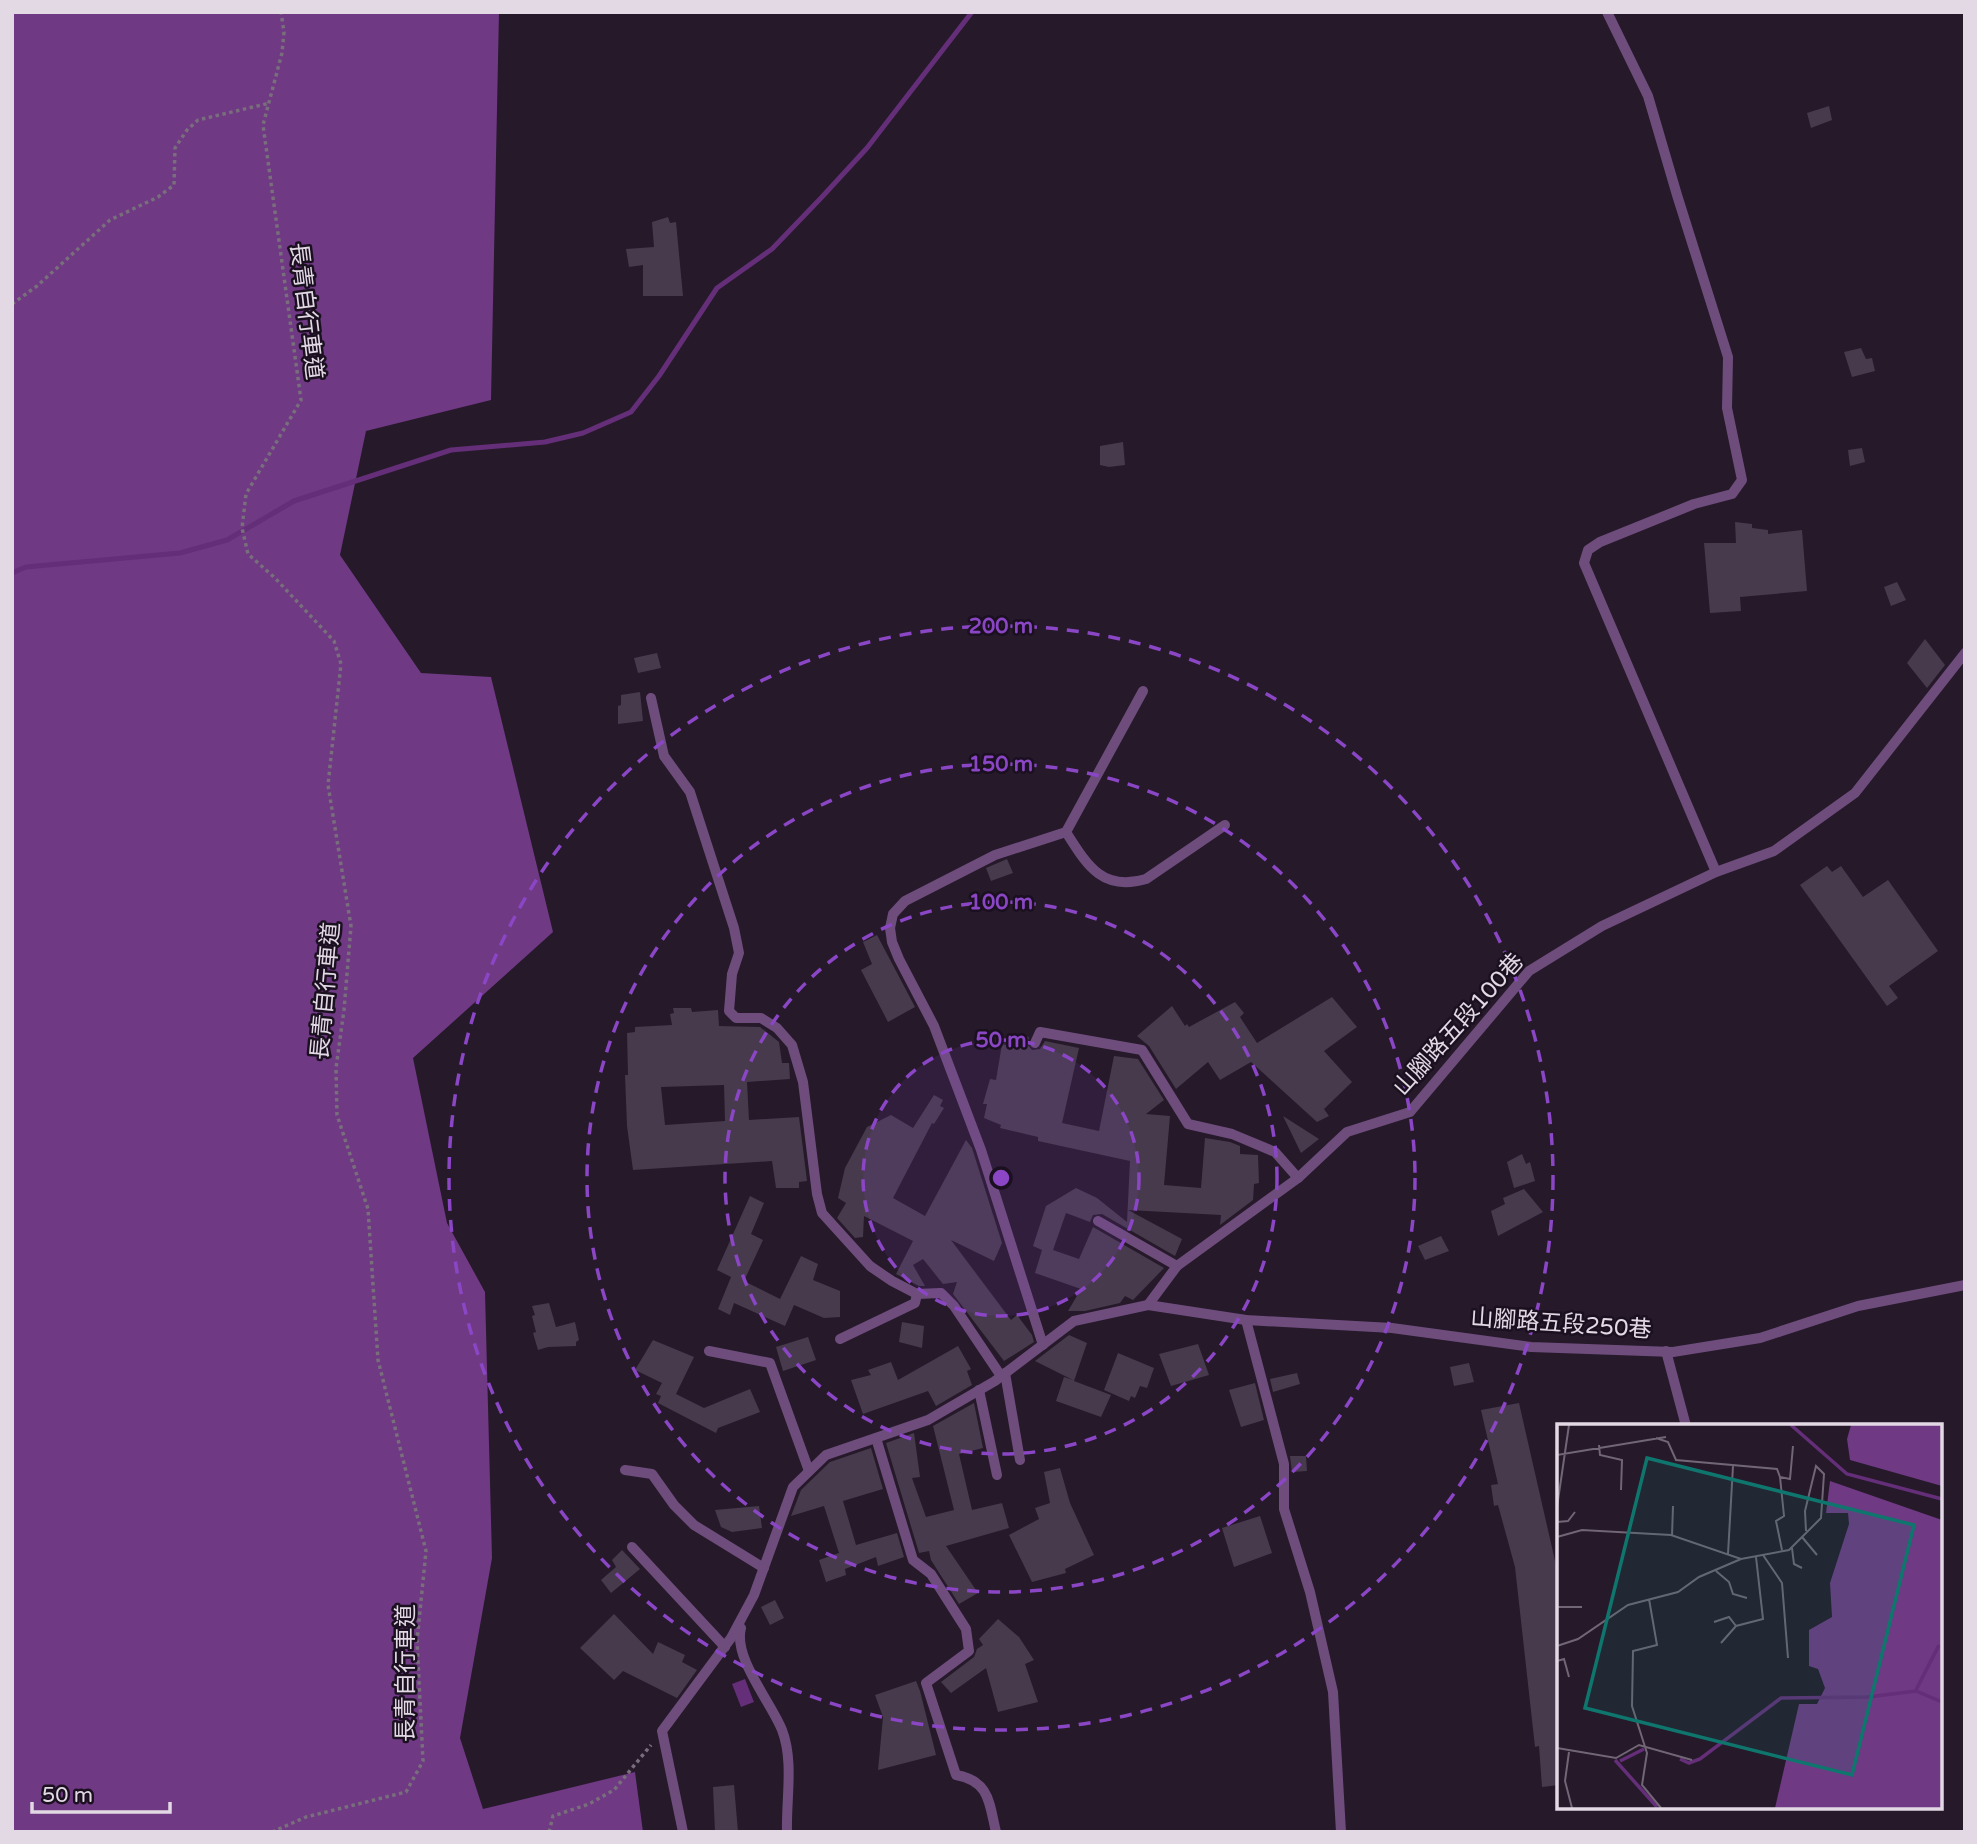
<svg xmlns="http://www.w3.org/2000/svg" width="1977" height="1844" font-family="'Varela Round','Noto Sans TC',sans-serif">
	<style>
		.forest { fill: #6f3983 }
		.water { fill: #642e78 }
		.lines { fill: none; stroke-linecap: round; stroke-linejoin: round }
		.stream { stroke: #642e78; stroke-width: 5 }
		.building { fill: #473a4d; fill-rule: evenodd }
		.path { stroke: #786e7c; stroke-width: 3.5; stroke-dasharray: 3.5 3.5; stroke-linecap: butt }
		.lane { stroke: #6e4d7c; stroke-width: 10 }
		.ring { fill: none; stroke: #8a46c5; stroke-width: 3.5; stroke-dasharray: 12 9 }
		.labels { text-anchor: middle; stroke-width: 5; stroke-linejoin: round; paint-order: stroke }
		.street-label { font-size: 23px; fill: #e2d9e5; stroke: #1b1020 }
		.inset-river { fill: none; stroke: #642e78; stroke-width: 3.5 }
		.inset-road { fill: none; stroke: #716675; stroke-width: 2 }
		.view { fill: #0f766e; fill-opacity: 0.15; stroke: #0f766e; stroke-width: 3.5 }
		.inset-edge { fill: none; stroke: #e2d9e5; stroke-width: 3.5 }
		.centre { fill: #8a46c5; stroke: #1b1020; stroke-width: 3.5 }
		.ring-label { font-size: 21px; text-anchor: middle; font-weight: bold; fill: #8a46c5; stroke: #1b1020; stroke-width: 5; stroke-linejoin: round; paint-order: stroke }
	</style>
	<rect width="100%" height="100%" fill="#25192a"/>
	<path class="forest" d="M 12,12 L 499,12 L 491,400 L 366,431 L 340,555 L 421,673 L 491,677 L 553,932 L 413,1058 L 447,1223 L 485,1292 L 492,1558 L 460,1738 L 483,1809 L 635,1772 L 643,1832 L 12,1832 Z"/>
	<path class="water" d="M 745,1679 L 754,1702 L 741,1707 L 732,1684 Z"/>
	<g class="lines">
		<path class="stream" d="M 12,573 L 26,567 L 180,553 L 227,540 L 294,501 L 451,450 L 545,442 L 583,433 L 631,412 L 659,376 L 717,288 L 772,249 L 821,198 L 867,148 L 972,12"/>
	</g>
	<g class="building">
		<path d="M 1829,106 L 1832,120 L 1811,128 L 1807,113 Z"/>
		<path d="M 668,217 L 670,223 L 676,222 L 683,296 L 643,296 L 643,265 L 629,267 L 626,249 L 654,247 L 652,222 Z"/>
		<path d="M 1861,348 L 1866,359 L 1872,358 L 1875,371 L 1852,377 L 1844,352 Z"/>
		<path d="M 1123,442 L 1125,465 L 1109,467 L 1100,465 L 1100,446 Z"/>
		<path d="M 1862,448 L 1865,462 L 1850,466 L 1848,450 Z"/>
		<path d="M 1735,522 L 1752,524 L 1752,528 L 1768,530 L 1768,534 L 1802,530 L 1807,591 L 1740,597 L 1741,611 L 1710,613 L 1704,543 L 1736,543 Z"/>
		<path d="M 1897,582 L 1906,600 L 1891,606 L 1884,587 Z"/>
		<path d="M 1925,639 L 1945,665 L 1927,688 L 1907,663 Z"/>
		<path d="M 657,653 L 661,668 L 638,673 L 634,658 Z"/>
		<path d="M 640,692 L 643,721 L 618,724 L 618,706 L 621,705 L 621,695 Z"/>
		<path d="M 1007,859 L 1013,873 L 991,881 L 986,868 Z"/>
		<path d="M 1827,866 L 1832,872 L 1841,866 L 1863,897 L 1888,880 L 1938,951 L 1889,986 L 1898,998 L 1887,1006 L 1800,885 Z"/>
		<path d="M 877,935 L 915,1007 L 888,1022 L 861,970 L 872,964 L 863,942 Z"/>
		<path d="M 1332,997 L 1357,1027 L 1324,1051 L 1352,1082 L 1324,1109 L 1329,1116 L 1317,1122 L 1251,1062 L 1220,1080 L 1208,1062 L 1176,1089 L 1149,1046 L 1137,1036 L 1172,1006 L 1185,1026 L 1187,1024 L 1189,1027 L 1235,1002 L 1244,1013 L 1240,1017 L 1257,1043 Z"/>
		<path d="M 673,1008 L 691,1008 L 692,1012 L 718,1010 L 719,1026 L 760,1027 L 779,1042 L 782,1063 L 789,1063 L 790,1079 L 747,1082 L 749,1120 L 799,1117 L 807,1181 L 799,1182 L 799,1188 L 776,1188 L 772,1161 L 633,1170 L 627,1126 L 625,1075 L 628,1075 L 627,1033 L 635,1032 L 635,1027 L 672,1025 L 670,1014 L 674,1013 ZM 724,1085 L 725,1121 L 665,1125 L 661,1087 Z"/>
		<path d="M 1025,1036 L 1029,1037 L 1027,1044 L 1032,1050 L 1040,1049 L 1045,1041 L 1079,1048 L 1062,1123 L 1099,1131 L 1114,1056 L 1138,1059 L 1164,1100 L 1146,1114 L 1170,1116 L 1164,1185 L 1201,1188 L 1205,1138 L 1230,1142 L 1240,1146 L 1240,1154 L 1258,1155 L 1259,1183 L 1254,1184 L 1253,1200 L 1220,1225 L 1221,1215 L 1128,1210 L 1182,1239 L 1175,1256 L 1102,1214 L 1093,1215 L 1090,1222 L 1066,1213 L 1053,1250 L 1079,1259 L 1093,1227 L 1164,1268 L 1133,1300 L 1125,1296 L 1120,1303 L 1085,1311 L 1068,1311 L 1081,1289 L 1035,1273 L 1042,1250 L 1033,1246 L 1046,1206 L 1076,1188 L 1097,1198 L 1127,1222 L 1130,1161 L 1038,1141 L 1038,1137 L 1000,1128 L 1001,1125 L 984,1118 L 987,1104 L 983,1104 L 990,1079 L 996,1080 L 1002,1044 L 1016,1048 L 1018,1039 Z"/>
		<path d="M 934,1095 L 943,1100 L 940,1106 L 944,1108 L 934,1124 L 932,1123 L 893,1198 L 925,1216 L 966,1140 L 972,1148 L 1002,1243 L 994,1261 L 951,1240 L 1011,1320 L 1017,1315 L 1032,1335 L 1034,1342 L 1004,1361 L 953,1294 L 957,1282 L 943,1284 L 923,1259 L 913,1265 L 925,1286 L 919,1286 L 896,1274 L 913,1241 L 864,1216 L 863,1237 L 855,1238 L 837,1218 L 846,1203 L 838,1198 L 845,1168 L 867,1127 L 891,1115 L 913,1128 Z"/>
		<path d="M 1283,1116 L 1319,1139 L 1301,1153 Z"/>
		<path d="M 1522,1154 L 1526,1164 L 1530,1162 L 1535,1181 L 1514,1188 L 1507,1162 Z"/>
		<path d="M 1524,1189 L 1543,1212 L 1498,1236 L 1491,1211 L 1505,1204 L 1503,1198 Z"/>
		<path d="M 750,1196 L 764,1203 L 751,1234 L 763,1240 L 744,1281 L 780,1299 L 801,1256 L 818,1264 L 813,1280 L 840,1291 L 840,1317 L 824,1318 L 794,1305 L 785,1326 L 734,1303 L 730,1315 L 718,1309 L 731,1277 L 717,1270 Z"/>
		<path d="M 1441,1236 L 1449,1251 L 1425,1260 L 1418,1246 Z"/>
		<path d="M 549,1303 L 556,1327 L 575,1322 L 579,1340 L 576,1342 L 576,1346 L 548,1347 L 538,1350 L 533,1333 L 536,1332 L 532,1316 L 535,1315 L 532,1306 Z"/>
		<path d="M 902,1322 L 924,1326 L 922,1348 L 899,1342 Z"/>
		<path d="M 1069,1335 L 1087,1343 L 1074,1381 L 1111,1395 L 1101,1417 L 1056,1401 L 1064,1377 L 1073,1380 L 1035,1361 Z"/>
		<path d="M 808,1337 L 816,1360 L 783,1371 L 776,1347 Z"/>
		<path d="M 653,1340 L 694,1357 L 676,1394 L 704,1408 L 750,1389 L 760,1412 L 718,1428 L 716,1433 L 658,1403 L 661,1396 L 656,1394 L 662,1383 L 635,1370 Z"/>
		<path d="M 1198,1344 L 1209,1375 L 1171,1386 L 1159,1354 Z"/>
		<path d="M 958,1346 L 971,1369 L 967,1371 L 972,1385 L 936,1406 L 928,1391 L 863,1414 L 851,1380 L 871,1375 L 868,1370 L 891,1362 L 898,1380 Z"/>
		<path d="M 1118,1353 L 1154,1368 L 1147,1388 L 1140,1386 L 1135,1398 L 1131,1396 L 1129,1401 L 1104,1390 Z"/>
		<path d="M 1469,1363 L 1474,1382 L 1454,1386 L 1450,1367 Z"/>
		<path d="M 1297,1373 L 1300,1384 L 1273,1392 L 1270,1379 Z"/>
		<path d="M 1255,1383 L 1264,1420 L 1241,1427 L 1229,1390 Z"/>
		<path d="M 974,1403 L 983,1448 L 959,1454 L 972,1510 L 1002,1503 L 1009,1528 L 946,1546 L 978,1593 L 959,1604 L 931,1560 L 929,1551 L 919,1553 L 886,1443 L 914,1433 L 920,1477 L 912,1478 L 926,1517 L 954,1510 L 933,1426 Z"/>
		<path d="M 1519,1403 L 1556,1565 L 1559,1592 L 1559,1785 L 1542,1787 L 1539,1746 L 1535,1747 L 1515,1567 L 1498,1505 L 1494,1506 L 1491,1485 L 1498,1484 L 1481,1410 Z"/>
		<path d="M 871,1448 L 883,1489 L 843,1501 L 856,1545 L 897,1533 L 904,1557 L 878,1566 L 876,1557 L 845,1569 L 846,1575 L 826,1582 L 819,1560 L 839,1553 L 824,1506 L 791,1516 L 801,1490 L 830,1462 Z"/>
		<path d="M 1290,1456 L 1306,1456 L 1307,1471 L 1292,1472 Z"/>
		<path d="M 1060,1468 L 1070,1503 L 1094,1555 L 1065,1569 L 1066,1573 L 1032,1582 L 1009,1535 L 1039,1519 L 1035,1508 L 1050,1503 L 1044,1472 Z"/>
		<path d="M 759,1506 L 762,1528 L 732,1532 L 721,1527 L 715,1510 Z"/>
		<path d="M 1260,1516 L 1272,1553 L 1234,1567 L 1222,1528 Z"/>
		<path d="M 622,1550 L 640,1569 L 611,1593 L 601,1580 L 616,1567 L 612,1560 Z"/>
		<path d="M 775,1600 L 784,1618 L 770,1625 L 761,1607 Z"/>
		<path d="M 614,1614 L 653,1654 L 658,1642 L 685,1655 L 682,1662 L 697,1670 L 677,1698 L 623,1671 L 614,1680 L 580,1648 Z"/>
		<path d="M 998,1619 L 1019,1637 L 1034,1660 L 1025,1664 L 1038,1702 L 998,1712 L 986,1668 L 951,1693 L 941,1682 L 974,1657 L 977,1649 L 983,1645 L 979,1639 Z"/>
		<path d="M 916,1681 L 920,1691 L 936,1755 L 878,1770 L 883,1717 L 875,1695 Z"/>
		<path d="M 734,1785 L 738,1832 L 715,1832 L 713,1787 Z"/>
	</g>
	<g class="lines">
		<g class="path">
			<path d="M 12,304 L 37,286 L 110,220 L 158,197 L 174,185 L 175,148 L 187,130 L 198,120 L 270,103"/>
			<path d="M 272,1832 L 306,1817 L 406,1792 L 423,1761 L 417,1641 L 426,1551 L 378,1360 L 368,1209 L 337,1115 L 336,1068 L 344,1010 L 351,926 L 328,785 L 341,664 L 334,641 L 275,578 L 248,554 L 242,528 L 246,494 L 301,400 L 263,125 L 282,53 L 284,32 L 281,12"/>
			<path d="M 549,1832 L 553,1816 L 589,1804 L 614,1790 L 651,1745"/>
		</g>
		<g class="lane">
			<path d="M 1607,12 L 1648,96 L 1677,195 L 1728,357 L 1727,408 L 1742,480 L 1732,494 L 1694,504 L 1600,542 L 1588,550 L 1584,563 L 1716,872"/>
			<path d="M 651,698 L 664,756 L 690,792 L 734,928 L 739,953 L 732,974 L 729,1011 L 736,1018 L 761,1018 L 777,1028 L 792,1045 L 803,1082 L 817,1194 L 822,1213 L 870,1266 L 892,1281 L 917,1294 L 941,1293 L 954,1306 L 1001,1376"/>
			<path d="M 1066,832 C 1087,865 1102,892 1146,879 L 1225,825"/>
			<path d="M 1035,1043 L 1040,1032 L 1142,1050 L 1188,1124 L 1232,1134 L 1275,1152 L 1298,1178"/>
			<path d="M 1098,1221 L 1177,1266"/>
			<path d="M 1148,1305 L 1177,1266 L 1298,1178 L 1347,1132 L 1410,1112 L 1529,971 L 1602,926 L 1716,872 L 1774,851 L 1855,793 L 1965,653"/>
			<path d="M 1246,1320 L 1284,1464 L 1284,1509 L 1310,1592 L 1333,1692 L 1341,1832"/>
			<path d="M 840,1339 L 915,1303 L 917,1294"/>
			<path d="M 1043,1345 L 981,1150 L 934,1026 L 899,959 L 892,942 L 890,928 L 893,914 L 905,901 L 995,855 L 1066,832 L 1143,691"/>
			<path d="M 709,1351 L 770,1363 L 809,1471"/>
			<path d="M 1666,1351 L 1686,1426"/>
			<path d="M 1005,1373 L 1020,1460"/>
			<path d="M 979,1390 L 997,1475"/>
			<path d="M 876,1438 L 913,1560 L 931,1574 L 966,1629 L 969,1651 L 926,1683 L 956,1775 C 990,1781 989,1803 996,1832"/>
			<path d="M 625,1470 L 652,1474 L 674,1505 L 694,1525 L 764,1568"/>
			<path d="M 632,1547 L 725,1647"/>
			<path d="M 741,1628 C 733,1658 771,1702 782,1730 C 794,1761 786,1799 787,1832"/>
			<path d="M 683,1832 L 662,1731 L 731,1638 L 754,1595 L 793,1487 L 826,1455 L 928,1420 L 995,1381 L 1074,1321 L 1148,1305 L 1246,1320 L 1392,1328 L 1531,1347 L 1673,1352 L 1760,1338 L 1858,1306 L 1965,1285"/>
		</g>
	</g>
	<circle cx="1001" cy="1178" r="138" fill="#8a46c5" fill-opacity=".12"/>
	<g class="ring">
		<circle cx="1001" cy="1178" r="138"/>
		<circle cx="1001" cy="1178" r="276"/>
		<circle cx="1001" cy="1178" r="414"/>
		<circle cx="1001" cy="1178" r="552"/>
	</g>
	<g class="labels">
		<g class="street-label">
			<text transform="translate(307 311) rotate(83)" y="8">長青自行車道</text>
			<text transform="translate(325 991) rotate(-85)" y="8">長青自行車道</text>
			<text transform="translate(1458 1024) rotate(-48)" y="8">山腳路五段100巷</text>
			<text transform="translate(1561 1323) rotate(4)" y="8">山腳路五段250巷</text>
			<text transform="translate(405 1673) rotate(-90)" y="8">長青自行車道</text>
		</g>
	</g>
	<g transform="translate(1557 1424)">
		<rect width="385" height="385" fill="#25192a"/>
		<path d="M 294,1 L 385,1 L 385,62 L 293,36 L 290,15 ZM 273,57 L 385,96 L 385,384 L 218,384 L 242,280 L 260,280 L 268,264 L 261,245 L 252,242 L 252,206 L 275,193 L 273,159 L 292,100 L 291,89 L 269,89 Z" fill="#6f3983"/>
		<path class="inset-river" d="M 234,1 L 290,50 L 385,75M 359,266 L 382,221M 123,335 L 132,339 L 143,335 L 224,274 L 311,273 L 359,267 L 385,278M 58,336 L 100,383M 63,337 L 87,325"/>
		<path class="inset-road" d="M 99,14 L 111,18 L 119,36 L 220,45 L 223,53 L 233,55 L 236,22M 42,21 L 43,31 L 65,36 L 64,66M 0,31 L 109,13M 223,53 L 227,92 L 219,97 L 225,126M 0,83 L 12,1M 0,98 L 11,97 L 18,88M 115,112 L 116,82M 0,113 L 25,106 L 114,111 L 184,135 L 232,126 L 264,94 L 267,50 L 259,42 L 248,87 L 249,107M 245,113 L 260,131M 235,124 L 237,140 L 245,144M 171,130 L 176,42M 206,131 L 225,159 L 231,234M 159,147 L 172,158 L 176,170 L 190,174M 92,175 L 100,221 L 76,227 L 75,282 L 90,329 L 85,361 L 104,384M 0,183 L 25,183M 157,198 L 172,193 L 179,202M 164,219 L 179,202 L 206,195 L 199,133M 0,222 L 21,215 L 71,181 L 121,168 L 142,153 L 184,135M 0,237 L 7,235 L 12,253M 0,324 L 59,334 L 82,321 L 135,336M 12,328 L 8,357 L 15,384"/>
		<path class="view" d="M 90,34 L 357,101 L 295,351 L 28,284 Z"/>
		<rect width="385" height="385" class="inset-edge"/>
	</g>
	<circle cx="1001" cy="1178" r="10" class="centre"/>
	<g class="ring-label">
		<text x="1001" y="633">200 m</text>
		<text x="1001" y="771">150 m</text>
		<text x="1001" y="909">100 m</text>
		<text x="1001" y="1047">50 m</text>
	</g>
	<rect width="1977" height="1844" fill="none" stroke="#e2d9e5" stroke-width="28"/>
	<path d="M32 1802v10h138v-10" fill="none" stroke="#e2d9e5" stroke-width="3.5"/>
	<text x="42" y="1802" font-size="21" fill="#e2d9e5" stroke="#1b1020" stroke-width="5" paint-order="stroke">50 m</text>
</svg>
